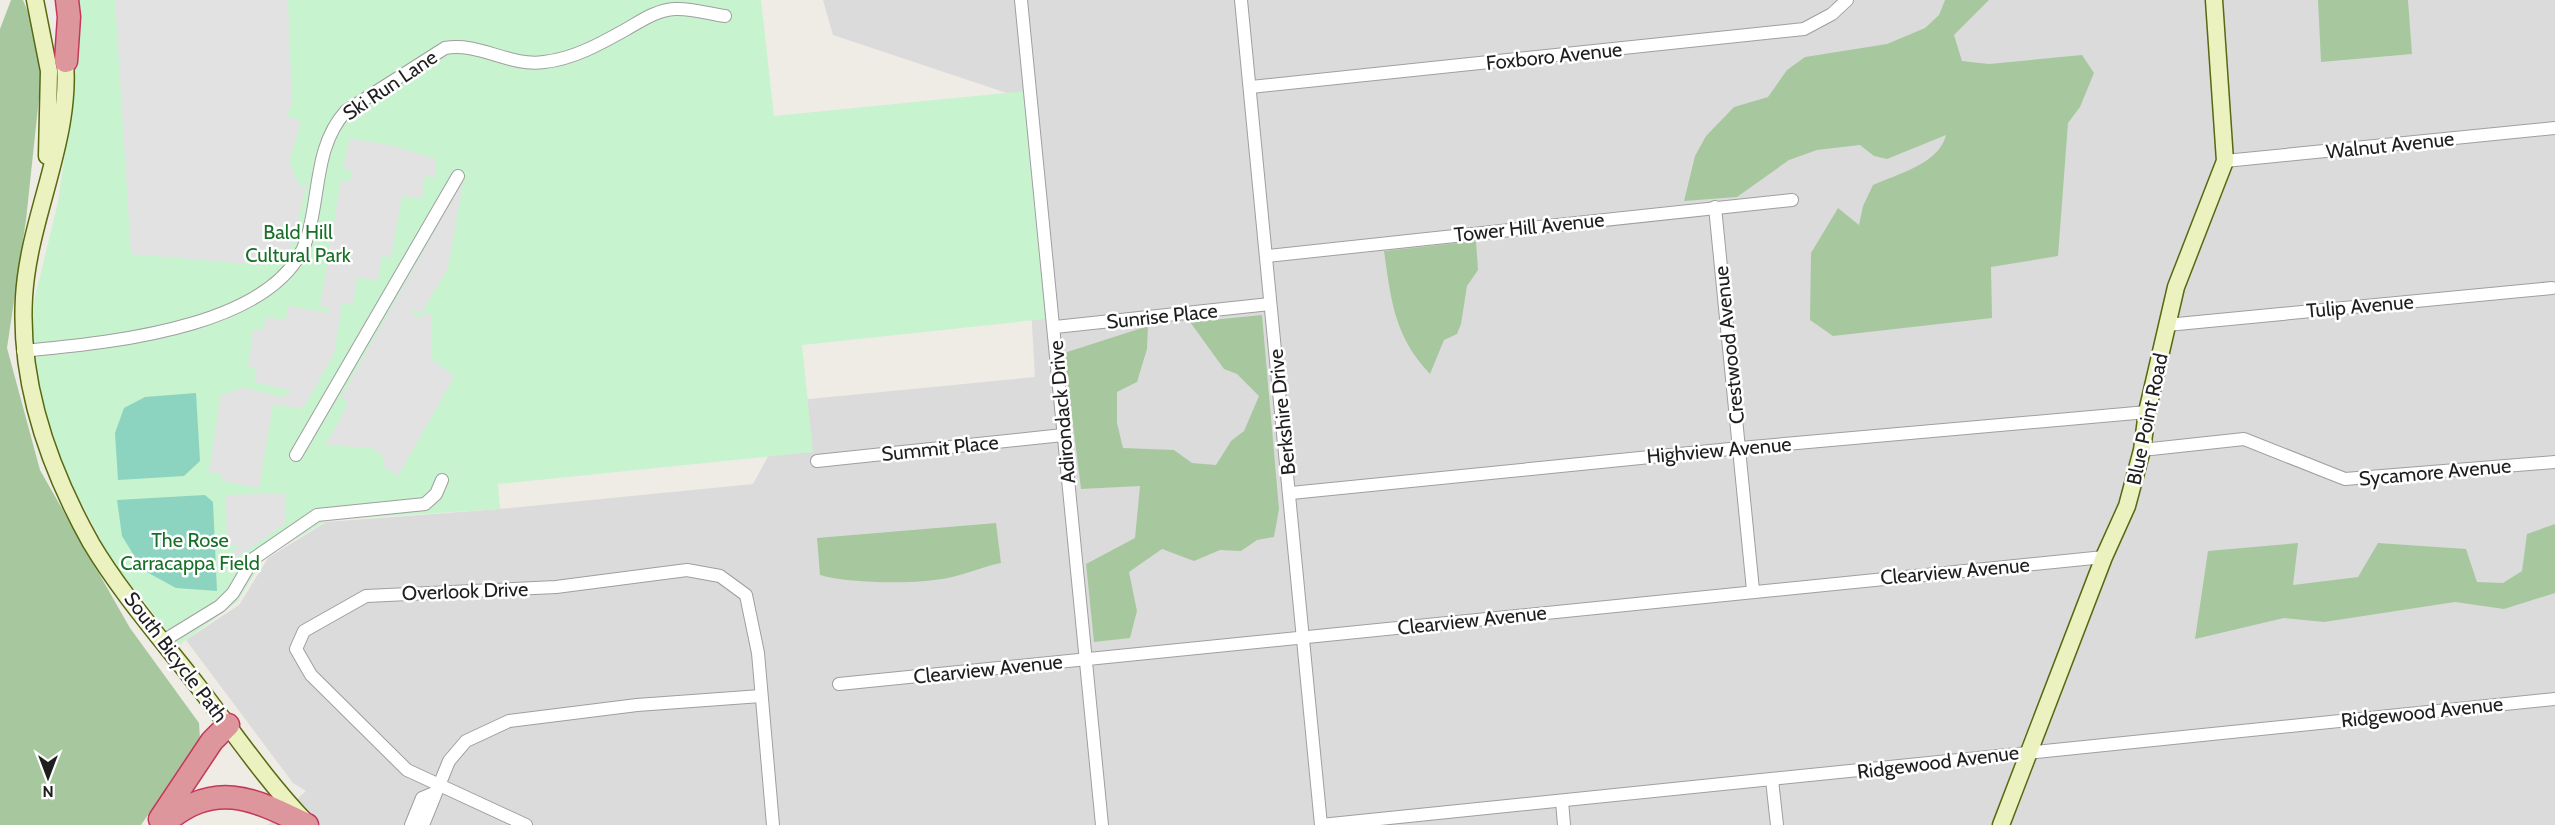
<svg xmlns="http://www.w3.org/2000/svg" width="2555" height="825" font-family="Cabin,sans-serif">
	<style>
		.residential { fill: #dcdbdb }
		.forest { fill: #a7c89f }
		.park { fill: #c7f3cf }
		.pitch { fill: #8cd4bf }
		.parking { fill: #e2e2e2 }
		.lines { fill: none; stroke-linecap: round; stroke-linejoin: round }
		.street-casing { stroke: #9f9f9f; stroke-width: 14 }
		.secondary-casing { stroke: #576911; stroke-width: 19 }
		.highway-casing { stroke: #c6385b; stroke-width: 25 }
		.street { stroke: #fff; stroke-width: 12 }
		.secondary { stroke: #ebf2bf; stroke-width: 16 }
		.highway { stroke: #dc969c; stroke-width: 22 }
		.labels { text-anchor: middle; stroke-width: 5; stroke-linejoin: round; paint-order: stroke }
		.street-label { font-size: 20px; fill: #1e1e1e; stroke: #fff }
		.park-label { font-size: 20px; fill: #187028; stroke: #fff }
	</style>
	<rect width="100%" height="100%" fill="#eeece5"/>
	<path class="residential" d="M 823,0 L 2555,0 L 2555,825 L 268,825 L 306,791 L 293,783 L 186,640 L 239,605 L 268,558 L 326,522 L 500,509 L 753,484 L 799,400 L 1035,377 L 1019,97 L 833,35 Z"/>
	<g class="forest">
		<path d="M 11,0 L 23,0 L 35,29 L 41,79 L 26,220 L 7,348 L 40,470 L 130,628 L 199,723 L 200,739 L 141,825 L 0,825 L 0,29 Z"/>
		<path d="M 1945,0 L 1989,0 L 1954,35 L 1962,61 L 1989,64 L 2082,55 L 2094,73 L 2080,107 L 2068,123 L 2058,256 L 1991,267 L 1992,318 L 1833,336 L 1810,320 L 1811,253 L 1838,208 L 1859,225 L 1863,206 L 1873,185 C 1897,174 1939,164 1946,135 L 1887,159 L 1874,156 L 1860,145 L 1817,150 L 1789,160 L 1737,197 L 1684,201 L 1695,156 L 1706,136 L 1734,107 L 1768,97 L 1787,70 L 1805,57 L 1887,44 L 1925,28 L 1939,15 Z"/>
		<path d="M 2318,0 L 2408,0 L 2412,54 L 2321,62 Z"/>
		<path d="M 1476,241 L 1478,270 L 1467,286 L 1461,324 L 1457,334 L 1444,340 L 1430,374 C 1394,336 1391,300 1384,251 Z"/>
		<path d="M 1262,315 L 1279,509 L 1274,537 L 1257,540 L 1241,551 L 1220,550 L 1194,561 L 1162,549 L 1129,572 L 1137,611 L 1130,638 L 1094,642 L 1086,564 L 1135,538 L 1140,486 L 1081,489 L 1064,353 L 1148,326 L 1147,349 L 1137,382 L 1117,392 L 1117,423 L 1123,448 L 1174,450 L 1192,463 L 1216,465 L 1231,441 L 1244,431 L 1259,396 L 1237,374 L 1224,369 L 1190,322 Z"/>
		<path d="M 996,523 L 1001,563 C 985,566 972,572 956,576 C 926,585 850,584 820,575 L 817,538 Z"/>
		<path d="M 2555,524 L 2555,593 L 2504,609 L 2455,602 L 2324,622 L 2284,618 L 2195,639 L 2208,551 L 2298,543 L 2293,585 L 2358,577 L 2378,543 L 2466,549 L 2477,582 L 2503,583 L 2522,571 L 2527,534 Z"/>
	</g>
	<path class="park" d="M 72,0 L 761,0 L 774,116 L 1025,91 L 1045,319 L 802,345 L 813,452 L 498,484 L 500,509 L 328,520 L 265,557 L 237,602 L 179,645 L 111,560 L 74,489 L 42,413 L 31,336 L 35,297 L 58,202 L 75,83 Z"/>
	<g class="pitch">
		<path d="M 196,393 L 200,461 L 184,476 L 118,480 L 115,433 L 124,408 L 145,397 Z"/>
		<path d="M 205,495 L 213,502 L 217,591 L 176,588 L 143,570 L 122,536 L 117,500 Z"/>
	</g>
	<g class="parking">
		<path d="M 115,0 L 288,0 L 292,105 L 286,115 L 301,122 L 289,162 L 300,187 L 307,182 L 292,246 L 284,256 L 272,263 L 259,265 L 131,254 Z"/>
		<path d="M 350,138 L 394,146 L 436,159 L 435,177 L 425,176 L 422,199 L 402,196 L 391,257 L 382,256 L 378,281 L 357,277 L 353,305 L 342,303 L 334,354 L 305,405 L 300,409 L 273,404 L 259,488 L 221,481 L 222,474 L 206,471 L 210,467 L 221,394 L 237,391 L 239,387 L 283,397 L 292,391 L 254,382 L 257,369 L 248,367 L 253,329 L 263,330 L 266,317 L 286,320 L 288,306 L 330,313 L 330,308 L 320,306 L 341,180 L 350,181 L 352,171 L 343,168 Z"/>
		<path d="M 463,181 L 448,268 L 421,314 L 414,310 L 411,313 L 420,319 L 425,312 L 431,315 L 431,359 L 452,374 L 453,379 L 398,476 L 385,468 L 382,455 L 371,448 L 326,445 L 348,403 L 341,397 Z"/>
		<path d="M 286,493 L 286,523 L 236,558 L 233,551 L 239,546 L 227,546 L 226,495 Z"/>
	</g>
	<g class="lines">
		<defs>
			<g id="street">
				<path d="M 1021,0 L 1102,825"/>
				<path d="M 1241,0 L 1321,825"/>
				<path d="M 1251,87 L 1804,29 L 1832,14 L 1847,0"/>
				<path d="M 2225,161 L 2555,128"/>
				<path d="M 1715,207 L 1753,590"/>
				<path d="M 1267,256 L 1792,200"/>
				<path d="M 2167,325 L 2552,288"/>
				<path d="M 1055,327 L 1270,304"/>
				<path d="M 23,351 C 104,343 282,329 308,235 C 320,192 315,145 346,111 L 445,48 C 480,42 509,67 544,62 C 573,59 600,44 625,30 C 641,21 656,10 675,9 C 691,8 710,14 725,16"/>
				<path d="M 2142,450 L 2244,439 L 2345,479 L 2555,462"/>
				<path d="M 296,455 L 458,176"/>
				<path d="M 817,461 L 1063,435"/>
				<path d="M 1291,493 L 1740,448 L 2147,412"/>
				<path d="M 163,641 L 220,606 L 233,593 L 253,559 L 317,515 L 425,504 L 436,494 L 442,480"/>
				<path d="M 839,684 L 2104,557"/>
				<path d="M 1772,780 L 1777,825"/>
				<path d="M 1562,801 L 1564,825"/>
				<path d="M 411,825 L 422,798 L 434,793"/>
				<path d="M 423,825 L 449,761 L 466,741 L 509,721 L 637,705 L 761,696"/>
				<path d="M 526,825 L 407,770 L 311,675 L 296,649 L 304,631 L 366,596 L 556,587 L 687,570 L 720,576 L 746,595 L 758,653 L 773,825"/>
				<path d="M 1321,825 L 2555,699"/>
			</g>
			<g id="secondary">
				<path d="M 35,0 L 49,71 L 47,156"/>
				<path d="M 64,51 C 75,136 29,213 24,297 C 19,383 49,468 91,543 C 120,592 162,640 197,685 C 232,730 265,779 304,820"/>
				<path d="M 2001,825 L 2104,557 L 2127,506 L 2142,450 L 2147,412 L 2176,287 L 2225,161 L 2214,0"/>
			</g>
			<g id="highway">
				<path d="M 66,61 L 69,17 L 67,0"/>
				<path d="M 160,819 L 212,741 L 228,725"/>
				<path d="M 162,825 C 214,779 252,798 307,825"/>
			</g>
		</defs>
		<use href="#street" class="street-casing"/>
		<use href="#secondary" class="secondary-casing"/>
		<use href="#highway" class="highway-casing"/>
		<use href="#street" class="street"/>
		<use href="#secondary" class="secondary"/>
		<use href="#highway" class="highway"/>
	</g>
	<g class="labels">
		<g class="street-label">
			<text transform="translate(1554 56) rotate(-6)" y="7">Foxboro Avenue</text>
			<text transform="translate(390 85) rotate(-34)" y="7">Ski Run Lane</text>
			<text transform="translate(2390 145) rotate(-6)" y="7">Walnut Avenue</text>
			<text transform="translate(1529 227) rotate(-6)" y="7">Tower Hill Avenue</text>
			<text transform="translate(2360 306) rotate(-5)" y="7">Tulip Avenue</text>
			<text transform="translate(1162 316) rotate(-6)" y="7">Sunrise Place</text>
			<text transform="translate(1729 345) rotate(-96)" y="7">Crestwood Avenue</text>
			<text transform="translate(1062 412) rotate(-95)" y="7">Adirondack Drive</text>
			<text transform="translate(1282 412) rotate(-96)" y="7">Berkshire Drive</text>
			<text transform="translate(2147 419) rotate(-78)" y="7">Blue Point Road</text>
			<text transform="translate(940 448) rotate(-6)" y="7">Summit Place</text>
			<text transform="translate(1719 450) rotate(-5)" y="7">Highview Avenue</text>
			<text transform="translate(2435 472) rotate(-5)" y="7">Sycamore Avenue</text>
			<text transform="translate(1955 571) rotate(-5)" y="7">Clearview Avenue</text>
			<text transform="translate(465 591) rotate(-2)" y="7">Overlook Drive</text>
			<text transform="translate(1472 620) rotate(-6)" y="7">Clearview Avenue</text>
			<text transform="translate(176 657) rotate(53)" y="7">South Bicycle Path</text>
			<text transform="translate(988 669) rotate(-6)" y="7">Clearview Avenue</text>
			<text transform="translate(2422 712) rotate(-6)" y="7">Ridgewood Avenue</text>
			<text transform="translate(1938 762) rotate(-7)" y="7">Ridgewood Avenue</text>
		</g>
		<g class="park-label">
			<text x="298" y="239">Bald Hill<tspan x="298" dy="23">Cultural Park</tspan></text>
			<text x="190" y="547">The Rose<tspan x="190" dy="23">Carracappa Field</tspan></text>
		</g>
	</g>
	<g transform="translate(48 777) rotate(180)" stroke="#ffffff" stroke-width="4.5" paint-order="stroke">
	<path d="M0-4.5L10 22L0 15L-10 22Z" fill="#1e1e1e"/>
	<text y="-9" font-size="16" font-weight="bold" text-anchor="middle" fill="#1e1e1e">N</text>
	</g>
</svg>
